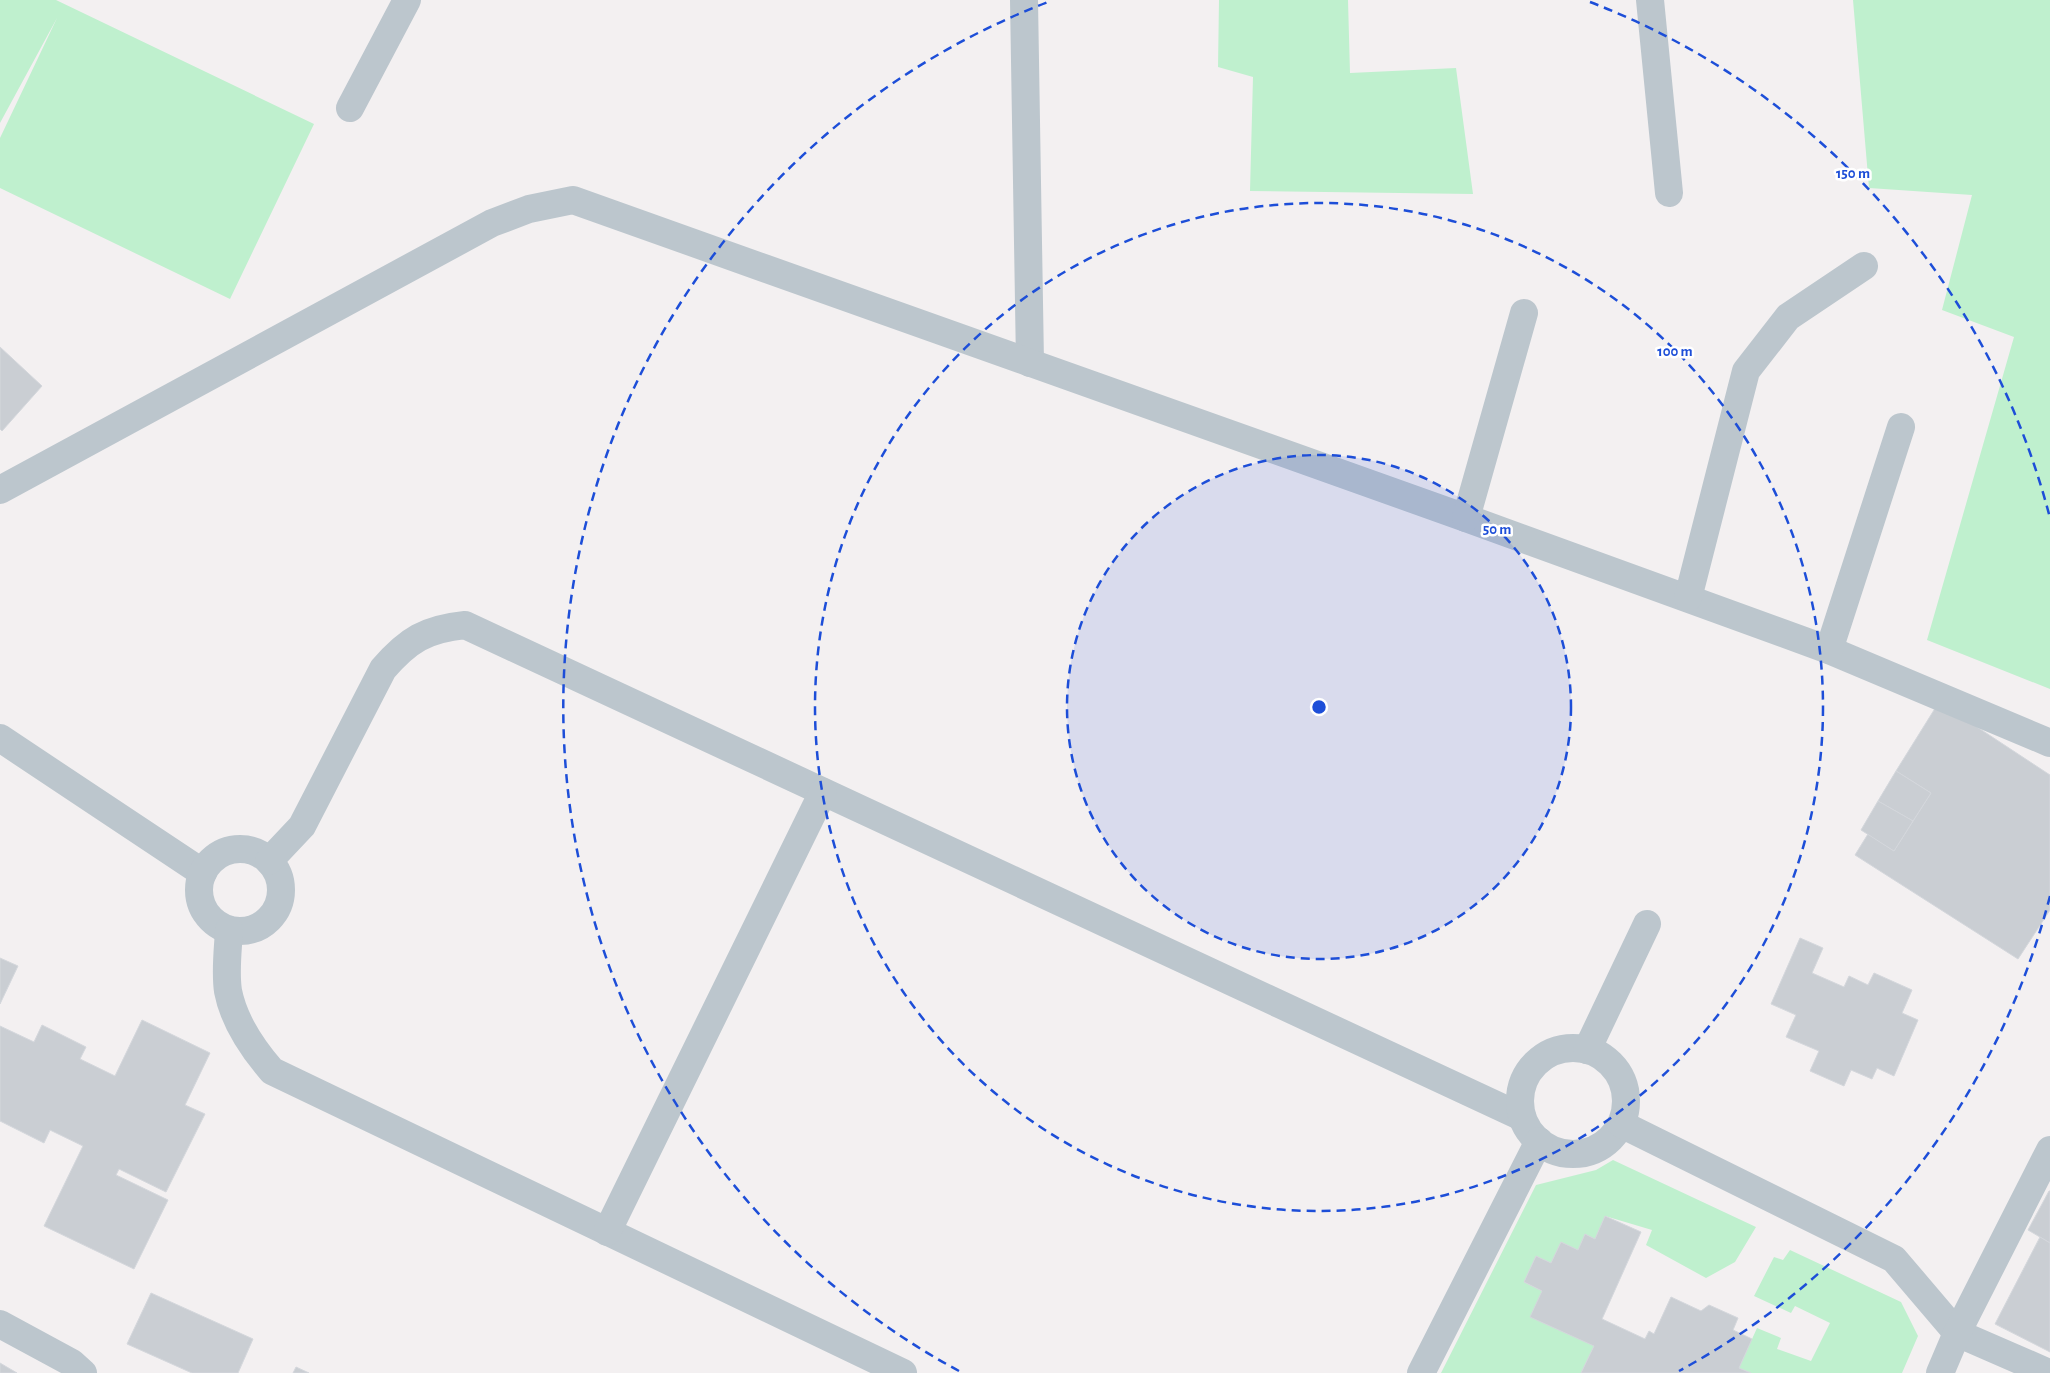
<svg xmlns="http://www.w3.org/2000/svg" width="2050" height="1373" font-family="'Alegreya Sans',sans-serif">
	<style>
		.green { fill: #bff0ce }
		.building { fill: #caced3; stroke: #d4d7dc }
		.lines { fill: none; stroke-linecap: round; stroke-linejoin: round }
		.minor { stroke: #bcc6cd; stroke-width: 28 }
		.ring { fill: none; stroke: #1d4ed8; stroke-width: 2.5; stroke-dasharray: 9 6 }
		.centre { fill: #1d4ed8; stroke: #fff; stroke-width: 2.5 }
		.ring-label { font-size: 15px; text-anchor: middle; font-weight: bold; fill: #1d4ed8; stroke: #fff; stroke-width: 5; stroke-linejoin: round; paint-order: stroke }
	</style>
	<rect width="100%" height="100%" fill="#f3f0f1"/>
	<g class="green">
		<path d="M 0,0 L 56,0 L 314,124 L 230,299 L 0,188 L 0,138 L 57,18 L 0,123 Z"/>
		<path d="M 1219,0 L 1348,0 L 1350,73 L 1456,68 L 1473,194 L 1250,191 L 1253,77 L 1218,67 Z"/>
		<path d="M 1853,0 L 2050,0 L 2050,689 L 1927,640 L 2014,337 L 1942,310 L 1972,195 L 1869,188 Z"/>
		<path d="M 1613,1160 L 1756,1227 L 1735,1262 L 1706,1278 L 1646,1245 L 1652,1230 L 1605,1216 L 1595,1239 L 1585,1234 L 1578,1250 L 1561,1242 L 1551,1263 L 1536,1256 L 1524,1282 L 1542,1291 L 1594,1346 L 1581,1373 L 1441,1373 L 1536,1185 L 1596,1170 Z"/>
		<path d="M 1790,1250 L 1901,1302 L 1918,1336 L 1902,1373 L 1751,1373 L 1739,1368 L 1757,1328 L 1781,1338 L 1777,1349 L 1811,1361 L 1830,1323 L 1795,1306 L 1791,1313 L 1754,1296 L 1774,1257 L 1783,1260 Z"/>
	</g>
	<g class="building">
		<path d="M 0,347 L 42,386 L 2,431 L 0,429 Z"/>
		<path d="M 1939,702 L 2050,775 L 2050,910 L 2018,959 L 1855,855 L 1868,834 L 1894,851 L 1931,793 L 1896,771 Z"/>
		<path d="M 1896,771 L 1931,793 L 1913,821 L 1878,801 Z"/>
		<path d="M 1878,801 L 1913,821 L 1894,851 L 1861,830 Z"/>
		<path d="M 1800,938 L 1823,948 L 1812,973 L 1844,987 L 1849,976 L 1868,985 L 1874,973 L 1912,990 L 1902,1013 L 1918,1020 L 1894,1076 L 1877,1068 L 1872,1079 L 1851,1070 L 1844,1086 L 1810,1071 L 1819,1051 L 1786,1037 L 1796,1015 L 1771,1004 Z"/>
		<path d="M 0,958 L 18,966 L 0,1004 Z"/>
		<path d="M 142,1020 L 210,1053 L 185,1105 L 205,1114 L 166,1192 L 119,1169 L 116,1175 L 168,1200 L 134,1269 L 44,1226 L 83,1146 L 50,1130 L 44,1143 L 0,1121 L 0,1026 L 34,1042 L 42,1025 L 86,1047 L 80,1059 L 115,1076 Z"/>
		<path d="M 2049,1191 L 2050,1191 L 2050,1243 L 2028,1230 Z"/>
		<path d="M 1605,1216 L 1641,1232 L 1602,1319 L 1645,1339 L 1649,1331 L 1654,1334 L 1671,1297 L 1701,1311 L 1709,1305 L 1738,1318 L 1733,1330 L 1752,1339 L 1739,1368 L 1751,1373 L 1581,1373 L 1594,1346 L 1530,1317 L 1542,1291 L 1524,1282 L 1536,1256 L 1551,1263 L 1561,1242 L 1578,1250 L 1585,1234 L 1595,1239 Z"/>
		<path d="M 2040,1237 L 2050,1243 L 2050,1352 L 1995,1324 Z"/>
		<path d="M 151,1293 L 253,1339 L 238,1373 L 192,1373 L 127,1344 Z"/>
		<path d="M 0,1363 L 17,1373 L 0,1373 Z"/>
		<path d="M 296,1367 L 309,1373 L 293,1373 Z"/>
	</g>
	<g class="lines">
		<g class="minor">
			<path d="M 1024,0 L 1030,363"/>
			<path d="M 1650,0 L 1669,193"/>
			<path d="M 350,108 L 407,0"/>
			<path d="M 0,490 L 492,223 L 529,209 L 573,200 L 1466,518 L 1829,650 L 2050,743"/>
			<path d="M 1466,518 L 1524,313"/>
			<path d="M 1688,598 L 1746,371 L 1788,317 L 1864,266"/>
			<path d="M 1829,650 L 1901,427"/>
			<path d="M 0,738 L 203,873"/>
			<circle cx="240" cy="890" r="41"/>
			<path d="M 269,861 L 302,826 L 383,669 C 408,640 426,629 465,625 L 1522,1117"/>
			<path d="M 229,930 C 228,950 225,971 228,991 C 234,1022 252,1048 272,1071 L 903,1373"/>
			<circle cx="1573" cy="1101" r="53"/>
			<path d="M 1587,1050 L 1647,924"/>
			<path d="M 1621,1124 L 1894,1259 L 1957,1333 L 2049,1373"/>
			<path d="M 607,1232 L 823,792"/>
			<path d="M 0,1324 L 72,1363 L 83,1373"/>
			<path d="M 1421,1373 L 1539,1141"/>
			<path d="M 1940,1373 L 1957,1333 L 2050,1150"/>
		</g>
	</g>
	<circle cx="1319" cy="707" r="252" fill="#1d4ed8" fill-opacity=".12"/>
	<g class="ring">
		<circle cx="1319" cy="707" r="252"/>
		<circle cx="1319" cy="707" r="504"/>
		<path d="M2050 896A755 755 0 0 1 1679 1371M959 1371A755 755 0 0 1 1048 2M1590 2A755 755 0 0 1 2050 518"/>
	</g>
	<circle cx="1319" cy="707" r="8" class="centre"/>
	<g class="ring-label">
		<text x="1853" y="178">150 m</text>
		<text x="1675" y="356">100 m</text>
		<text x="1497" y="534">50 m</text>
	</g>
</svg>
